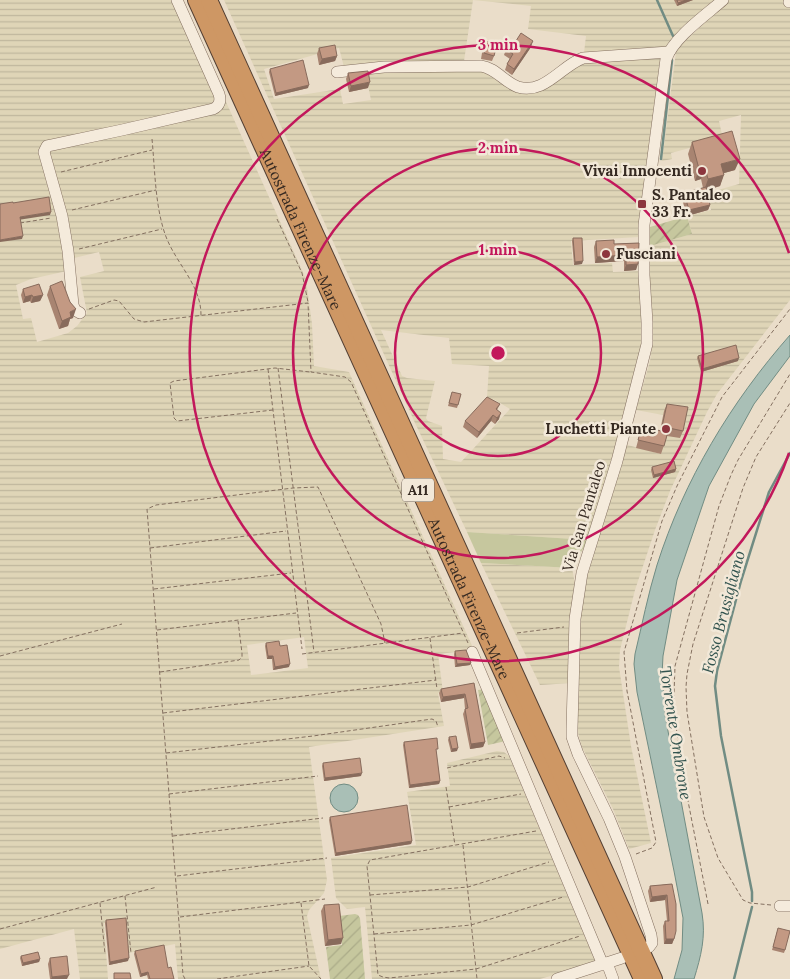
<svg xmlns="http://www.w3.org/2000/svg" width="790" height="979" font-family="Lora,serif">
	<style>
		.farmland { fill: url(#farmland-rules); fill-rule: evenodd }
		.green { fill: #c6c79e }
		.garden { fill: url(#garden-furrows) }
		.water { fill: #a9bfb6; stroke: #718c83 }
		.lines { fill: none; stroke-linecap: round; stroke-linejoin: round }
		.stream { stroke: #718c83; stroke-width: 2.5 }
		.minor-casing { stroke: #847060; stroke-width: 12 }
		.highway-casing { stroke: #533f33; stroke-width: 18 }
		.path { stroke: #847060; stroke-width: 1; stroke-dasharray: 4 2.5; stroke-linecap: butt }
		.minor { stroke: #f5ebdc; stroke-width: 11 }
		.highway { stroke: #ce9764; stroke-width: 16 }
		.wall { fill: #a88471 }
		.shaded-wall { fill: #886b5c }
		.building { fill: #c39983; stroke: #886b5c }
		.ring { fill: none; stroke: #c2185b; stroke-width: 2.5 }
		.poi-dot { fill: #8c363e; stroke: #f2e8d8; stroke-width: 2 }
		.labels { text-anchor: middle; stroke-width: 5; stroke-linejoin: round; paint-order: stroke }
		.shield { fill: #f2e8d8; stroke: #6e6359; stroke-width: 1 }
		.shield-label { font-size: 14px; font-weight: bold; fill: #362a22 }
		.poi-label { font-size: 15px; font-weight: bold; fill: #362a22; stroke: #f2e8d8; text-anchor: end }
		.street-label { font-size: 15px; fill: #362a22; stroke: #f2e8d8 }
		.water-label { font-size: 16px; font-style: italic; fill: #33544f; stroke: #f2e8d8 }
		.centre { fill: #c2185b; stroke: #f2e8d8; stroke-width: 2.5 }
		.ring-label { font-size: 15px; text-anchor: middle; font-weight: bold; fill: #c2185b; stroke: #f2e8d8; stroke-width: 5; stroke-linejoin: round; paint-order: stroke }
	</style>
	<defs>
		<pattern id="farmland-rules" width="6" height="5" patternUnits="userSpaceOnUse" patternTransform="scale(1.25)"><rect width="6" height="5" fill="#dfd5b7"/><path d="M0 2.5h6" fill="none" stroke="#c0b79d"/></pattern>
		<pattern id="garden-furrows" width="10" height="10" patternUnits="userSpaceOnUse" patternTransform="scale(1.25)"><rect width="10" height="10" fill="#c6c79e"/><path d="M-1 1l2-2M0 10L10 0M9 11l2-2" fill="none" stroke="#abab88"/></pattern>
	</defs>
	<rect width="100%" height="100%" fill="#eaddc9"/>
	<g class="farmland">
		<path d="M 0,0 L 180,0 L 306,279 L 312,324 L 314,366 L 349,372 L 474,650 L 438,654 L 443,692 L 438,693 L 444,726 L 309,747 L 327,880 L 324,893 L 309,910 L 307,916 L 321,979 L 178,979 L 175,944 L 128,953 L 125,921 L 104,923 L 108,979 L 80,979 L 74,929 L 0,949 ZM 99,252 L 104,271 L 80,277 L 87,313 L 77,326 L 68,333 L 37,342 L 31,318 L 23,319 L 16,285 L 31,279 L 67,271 L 66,260 ZM 304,637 L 308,668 L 251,675 L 247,645 Z"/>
		<path d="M 224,0 L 717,0 L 667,47 L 639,237 L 571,241 L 573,265 L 612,263 L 613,272 L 640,271 L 645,327 L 638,372 L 588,540 L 467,532 L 415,423 ZM 473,0 L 531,6 L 528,29 L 586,36 L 583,61 L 519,91 L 478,68 L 463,68 ZM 339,48 L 344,67 L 364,66 L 371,100 L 343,104 L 340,89 L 274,99 L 264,69 ZM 381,330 L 449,338 L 452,364 L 489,366 L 487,398 L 495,400 L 510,409 L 461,462 L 443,459 L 442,426 L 428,421 L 426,418 L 435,381 L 407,378 L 402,376 Z"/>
		<path d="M 729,0 L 787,0 L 790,6 L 790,300 L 717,394 L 707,412 L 670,491 L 655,530 L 635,590 L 620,650 L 619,667 L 631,746 L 651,843 L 629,849 L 613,809 L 582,747 L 578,733 L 577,722 L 581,598 L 624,444 L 661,454 L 665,411 L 663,415 L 636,410 L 650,361 L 653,340 L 653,318 L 648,284 L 650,246 L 692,234 L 687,216 L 711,210 L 707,193 L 739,184 L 741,115 L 719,121 L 723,139 L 671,153 L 672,159 L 662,161 L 676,52 L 680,46 Z"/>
		<path d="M 481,563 L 572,568 L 575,584 L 572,683 L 540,685 Z"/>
		<path d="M 497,751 L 504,752 L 509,756 L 595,961 L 592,964 L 540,979 L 372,979 L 365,907 L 347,909 L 336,898 L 331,858 L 416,845 L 407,792 L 450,786 L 447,763 Z"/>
	</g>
	<path class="green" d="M 467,532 L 588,540 L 572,568 L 481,563 Z"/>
	<g class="garden">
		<path d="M 687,216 L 692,234 L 650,246 L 650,227 Z"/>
		<path d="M 485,689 L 506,741 L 488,745 L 478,690 Z"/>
		<path d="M 355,914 L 358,915 L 360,918 L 365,979 L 330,979 L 326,947 L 342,945 L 339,916 Z"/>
	</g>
	<g class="water">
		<path d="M 790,335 L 790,356 L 754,404 L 709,486 L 677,580 L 663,656 L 662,675 L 665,715 L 702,913 C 706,937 701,956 694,979 L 674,979 L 682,950 L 683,918 L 674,871 L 637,692 L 634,664 L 635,654 C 642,625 648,594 657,565 C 684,480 731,402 790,335 Z"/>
		<circle cx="344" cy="798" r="14"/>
	</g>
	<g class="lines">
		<g class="stream">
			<path d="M 657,0 L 673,36"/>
			<path d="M 661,159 L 672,60"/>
			<path d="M 752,901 L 752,892 L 721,736 L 715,686 L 717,671 L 741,581 L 769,492 L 790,453"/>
			<path d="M 734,979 L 752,907"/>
		</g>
		<defs>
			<g id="minor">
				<path d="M 789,2 L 790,0"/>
				<path d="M 337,72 L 384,67 L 481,66 C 496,68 504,82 518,87 C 544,95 561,66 583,58 L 669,52"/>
				<path d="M 80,313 L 75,310 L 73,305 L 68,251 L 62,216 L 44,152 L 47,146 L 52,145 L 122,130 L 213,109 C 220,106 221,100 219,94 L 177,0"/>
				<path d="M 472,652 L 603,965"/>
				<path d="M 780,906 L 790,906"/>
				<path d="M 649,947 L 652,943 L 651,935 L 625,857 L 609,818 L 578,754 L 572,737 L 572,728 L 575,619 L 582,573 L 617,461 L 647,344 L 647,322 L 644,275 L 644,225 L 666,59 C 674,37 706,15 723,0"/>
				<path d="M 607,963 L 613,979"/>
				<path d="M 557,979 L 622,958"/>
			</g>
			<g id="highway">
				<path id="s1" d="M 196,0 L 642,979"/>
				<path d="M 209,0 L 654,979"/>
			</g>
		</defs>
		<use href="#minor" class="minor-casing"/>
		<use href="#highway" class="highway-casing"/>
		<g class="path">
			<path d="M 152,139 C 155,170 155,205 165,234 C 175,263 201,284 201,315"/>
			<path d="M 61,172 L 152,150"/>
			<path d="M 72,210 L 156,190"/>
			<path d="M 277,219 L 302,273 L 308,302"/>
			<path d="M 20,223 L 51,218"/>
			<path d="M 79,249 L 162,229"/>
			<path d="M 89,309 L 114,300 L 119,301 L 134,319 L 144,322 L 308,303 L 311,372 L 345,377 L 351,382 L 468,643"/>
			<path d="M 278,368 L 314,652"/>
			<path d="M 268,369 L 302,649"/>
			<path d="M 273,410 L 177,421 L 174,418 L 170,383 L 174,381 L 275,368 L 310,372"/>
			<path d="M 150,548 L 286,531"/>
			<path d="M 154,589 L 291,573"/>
			<path d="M 157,630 L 296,613"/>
			<path d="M 517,633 L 564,627"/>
			<path d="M 430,638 L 437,689"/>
			<path d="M 302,654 L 463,633"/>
			<path d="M 0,656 L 122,624"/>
			<path d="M 160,672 L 239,660 L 242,657 L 242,653 L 238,621"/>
			<path d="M 163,713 L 436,680"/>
			<path d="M 166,753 L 313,736 L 432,719 L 436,721 L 438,727"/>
			<path d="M 447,768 L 499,756 L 505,758"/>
			<path d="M 446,787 L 455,845"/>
			<path d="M 169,794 L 318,776"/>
			<path d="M 449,807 L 521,794"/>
			<path d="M 536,831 L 370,860 L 367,866 L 378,975 L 383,977 L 389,978 L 476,969 L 580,936"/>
			<path d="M 173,836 L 323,818"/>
			<path d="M 463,845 L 477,979"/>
			<path d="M 636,854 L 652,848 L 656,842 L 627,691 L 624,652 L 662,521 L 677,486 L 722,397 L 790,309"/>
			<path d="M 177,876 L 327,858"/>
			<path d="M 370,895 L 468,887 L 549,862"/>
			<path d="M 125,896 L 131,953"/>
			<path d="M 100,903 L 105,954"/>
			<path d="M 301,903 L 309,966 L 321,979"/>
			<path d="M 708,904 L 682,770 L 676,726 L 674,694 L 675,666 L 719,506 L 731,475 L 738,460 L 790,374"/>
			<path d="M 771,905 L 750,903 L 743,900 L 718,858 L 704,817 L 687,712 L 686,687 L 687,674 L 693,644 L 743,488 L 756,457 L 790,403"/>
			<path d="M 180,917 L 325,899"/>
			<path d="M 0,929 L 157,887"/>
			<path d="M 374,934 L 471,925 L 563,897"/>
			<path d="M 185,979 L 183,975 L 147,509 L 156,505 L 293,488 L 318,487 L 381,624 L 385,643"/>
			<path d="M 217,979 L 309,966"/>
		</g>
		<use href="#minor" class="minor"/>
		<use href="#highway" class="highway"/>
	</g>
	<g class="wall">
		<path d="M 674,0 L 693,0 L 677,6 Z"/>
		<path d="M 485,41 L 494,56 L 492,61 L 481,59 L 483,47 Z"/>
		<path d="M 514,44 L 531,47 L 512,75 L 505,70 L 507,64 L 510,59 L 504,55 L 506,49 Z"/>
		<path d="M 319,48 L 337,56 L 335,61 L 319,65 L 317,54 Z"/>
		<path d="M 270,69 L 308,88 L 275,96 L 269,72 Z"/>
		<path d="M 348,73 L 368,88 L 349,92 L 346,79 Z"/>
		<path d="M 692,142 L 735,170 L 724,173 L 720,186 L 707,190 L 710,205 L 708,210 L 687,216 L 682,199 L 684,193 L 703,188 L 701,179 L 695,181 L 688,154 Z"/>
		<path d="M 573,238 L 582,264 L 574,265 L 572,241 Z"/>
		<path d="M 596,241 L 614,244 L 639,243 L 636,270 L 624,271 L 624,261 L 595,263 L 594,247 Z"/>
		<path d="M 50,286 L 70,302 L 73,318 L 70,319 L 68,326 L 59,329 L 47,295 Z"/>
		<path d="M 23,289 L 43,295 L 40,301 L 31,303 L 30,301 L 23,303 L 21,295 Z"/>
		<path d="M 698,356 L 738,361 L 701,372 L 697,358 Z"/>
		<path d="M 461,394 L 457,408 L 448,406 L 451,395 Z"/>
		<path d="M 500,404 L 497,410 L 499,419 L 495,424 L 491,421 L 477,438 L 463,427 L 465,421 Z"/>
		<path d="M 667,404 L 683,431 L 680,438 L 667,436 L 661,454 L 636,448 L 642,426 L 660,431 L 664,411 Z"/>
		<path d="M 652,467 L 676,469 L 675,472 L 653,478 L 651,470 Z"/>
		<path d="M 266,643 L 289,667 L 273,670 L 272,659 L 267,659 L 265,646 Z"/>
		<path d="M 455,651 L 471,663 L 470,665 L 455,667 L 454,654 Z"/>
		<path d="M 474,683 L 485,742 L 483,747 L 470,749 L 463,714 L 465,709 L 464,698 L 441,702 L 439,693 L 441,689 Z"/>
		<path d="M 449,737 L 457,751 L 451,752 L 448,740 Z"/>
		<path d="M 404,742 L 437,752 L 436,752 L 440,781 L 439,784 L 409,788 L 403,745 Z"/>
		<path d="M 323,763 L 361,776 L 324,781 L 322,766 Z"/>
		<path d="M 330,817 L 412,841 L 411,844 L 335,856 L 329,820 Z"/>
		<path d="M 672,884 L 674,939 L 672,944 L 664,944 L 663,926 L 665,921 L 667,921 L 665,900 L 650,902 L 648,891 L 650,886 Z"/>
		<path d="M 324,905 L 341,944 L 325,946 L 321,911 Z"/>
		<path d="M 106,920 L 128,961 L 109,965 L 105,923 Z"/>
		<path d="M 778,928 L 785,950 L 784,953 L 772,950 Z"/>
		<path d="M 135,951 L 168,968 L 174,979 L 148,979 L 147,975 L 140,977 L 134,954 Z"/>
		<path d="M 21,956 L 40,959 L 39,962 L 22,966 L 20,958 Z"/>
		<path d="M 50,958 L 67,979 L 50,979 L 48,964 Z"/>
	</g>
	<g class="shaded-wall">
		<path d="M 686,0 L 693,0 L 677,6 L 678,3 Z"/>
		<path d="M 533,41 L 531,47 L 512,75 L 514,69 Z"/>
		<path d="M 337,56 L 335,61 L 319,65 L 322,59 Z"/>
		<path d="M 370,82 L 368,88 L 349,92 L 351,86 Z"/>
		<path d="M 309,85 L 308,88 L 275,96 L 276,93 Z"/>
		<path d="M 740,159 L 735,170 L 717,175 L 721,164 Z"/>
		<path d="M 705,168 L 701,179 L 695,181 L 699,169 Z"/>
		<path d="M 724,175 L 720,186 L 704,191 L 708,179 Z"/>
		<path d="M 710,205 L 708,210 L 687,216 L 689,210 Z"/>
		<path d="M 51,212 L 50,215 L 18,220 L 20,217 Z"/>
		<path d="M 23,236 L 22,239 L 0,242 L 0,240 Z"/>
		<path d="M 626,255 L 624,261 L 595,263 L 597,257 Z"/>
		<path d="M 583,261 L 582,264 L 574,265 L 575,262 Z"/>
		<path d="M 638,264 L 636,270 L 624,271 L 626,265 Z"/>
		<path d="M 32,295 L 30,301 L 23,303 L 25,297 Z"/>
		<path d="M 43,295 L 40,301 L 31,303 L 33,297 Z"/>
		<path d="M 76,309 L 73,318 L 70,319 L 68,326 L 59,329 L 62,321 L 70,312 Z"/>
		<path d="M 739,358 L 738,361 L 701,372 L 702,369 Z"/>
		<path d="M 501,413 L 499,419 L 495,424 L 497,418 Z"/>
		<path d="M 493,415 L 491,421 L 477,438 L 479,432 Z"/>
		<path d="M 676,469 L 675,472 L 653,478 L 654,475 Z"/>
		<path d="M 268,656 L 273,656 L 272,659 L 267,659 Z"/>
		<path d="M 471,663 L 470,665 L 455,667 L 457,664 Z"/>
		<path d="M 290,664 L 289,667 L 273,670 L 275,667 Z"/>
		<path d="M 465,694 L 464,698 L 441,702 L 443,697 Z"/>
		<path d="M 485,742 L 483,747 L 470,749 L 471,744 Z"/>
		<path d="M 458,748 L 457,751 L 451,752 L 452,749 Z"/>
		<path d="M 362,773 L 361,776 L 324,781 L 325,778 Z"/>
		<path d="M 440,781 L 439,784 L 409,788 L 410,785 Z"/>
		<path d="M 412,841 L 411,844 L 335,856 L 336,853 Z"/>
		<path d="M 667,895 L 665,900 L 650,902 L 652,897 Z"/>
		<path d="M 343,938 L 341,944 L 325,946 L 328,940 Z"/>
		<path d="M 666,939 L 674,939 L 672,944 L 664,944 Z"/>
		<path d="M 129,958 L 128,961 L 109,965 L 110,962 Z"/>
		<path d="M 40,959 L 39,962 L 22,966 L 23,963 Z"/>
		<path d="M 148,972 L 147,975 L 140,977 L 141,974 Z"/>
		<path d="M 69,975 L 67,979 L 51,979 L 52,977 Z"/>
	</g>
	<g class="building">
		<path d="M 677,0 L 686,0 L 678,3 Z"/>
		<path d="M 521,33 L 533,41 L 514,69 L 507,64 L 513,54 L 506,49 L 511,42 L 514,44 Z"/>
		<path d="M 485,41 L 497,44 L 494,56 L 484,53 Z"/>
		<path d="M 335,45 L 337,56 L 322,59 L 319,48 Z"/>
		<path d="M 303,60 L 309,85 L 276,93 L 270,69 Z"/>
		<path d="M 368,71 L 370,82 L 351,86 L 348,73 Z"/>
		<path d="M 732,131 L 740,159 L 721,164 L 724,175 L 708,179 L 705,168 L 699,169 L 692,142 Z"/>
		<path d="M 706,187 L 710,205 L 689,210 L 684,193 Z"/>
		<path d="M 49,197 L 51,212 L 20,217 L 23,236 L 0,240 L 0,204 L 13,202 L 13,203 Z"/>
		<path d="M 573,238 L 582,238 L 583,261 L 575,262 Z"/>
		<path d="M 614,240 L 614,244 L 639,243 L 638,264 L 626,265 L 626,255 L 597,257 L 596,241 Z"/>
		<path d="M 62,281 L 70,302 L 76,309 L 70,312 L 71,317 L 62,321 L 50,286 Z"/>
		<path d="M 39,284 L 43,295 L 33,297 L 32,295 L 25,297 L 23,289 Z"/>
		<path d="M 736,345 L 739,358 L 702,369 L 698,356 Z"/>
		<path d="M 452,392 L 461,394 L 458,405 L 449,403 Z"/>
		<path d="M 487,397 L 500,404 L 496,409 L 501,413 L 497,418 L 493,415 L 479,432 L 465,421 Z"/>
		<path d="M 667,404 L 688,407 L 683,431 L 669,428 L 664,446 L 638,440 L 642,426 L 661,431 Z"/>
		<path d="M 674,461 L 676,469 L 654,475 L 652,467 Z"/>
		<path d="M 279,641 L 280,646 L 287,645 L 290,664 L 275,667 L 273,656 L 268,656 L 266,643 Z"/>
		<path d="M 466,650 L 471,663 L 457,664 L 455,651 Z"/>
		<path d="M 474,683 L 485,742 L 471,744 L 465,709 L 468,708 L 465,694 L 443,697 L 441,689 Z"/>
		<path d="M 456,736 L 458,748 L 452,749 L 449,737 Z"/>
		<path d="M 437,738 L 438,749 L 436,749 L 440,781 L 410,785 L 404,742 Z"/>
		<path d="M 360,758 L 362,773 L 325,778 L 323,763 Z"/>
		<path d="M 407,805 L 412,841 L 336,853 L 330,817 Z"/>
		<path d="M 672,884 L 676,904 L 676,931 L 674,939 L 666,939 L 665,921 L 669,921 L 667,895 L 652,897 L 650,886 Z"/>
		<path d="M 339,904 L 343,938 L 328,940 L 324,905 Z"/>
		<path d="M 126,918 L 129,958 L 110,962 L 106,920 Z"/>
		<path d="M 778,928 L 790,931 L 785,950 L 773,947 Z"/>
		<path d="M 164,945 L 168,968 L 171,967 L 174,979 L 150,979 L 148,972 L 141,974 L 135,951 Z"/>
		<path d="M 38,952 L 40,959 L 23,963 L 21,956 Z"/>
		<path d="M 67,956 L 69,975 L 52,977 L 50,958 Z"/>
		<path d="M 114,973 L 130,973 L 131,979 L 114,979 Z"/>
	</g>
	<g class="ring">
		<circle cx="498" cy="353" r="103"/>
		<circle cx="498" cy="353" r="205"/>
		<path d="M789 453A308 308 0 1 1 789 253"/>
	</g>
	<g class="poi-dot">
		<circle cx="702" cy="171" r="5"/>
		<rect x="637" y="199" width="10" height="10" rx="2.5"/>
		<circle cx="606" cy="254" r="5"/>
		<circle cx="666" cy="429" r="5"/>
	</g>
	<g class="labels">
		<rect class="shield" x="402" y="478.5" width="32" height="23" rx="4"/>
		<g class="shield-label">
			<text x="418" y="495">A11</text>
		</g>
		<g class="poi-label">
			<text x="692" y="176">Vivai Innocenti</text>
			<text x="652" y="200" text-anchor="start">S. Pantaleo<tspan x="652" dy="17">33 Fr.</tspan></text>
			<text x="616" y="259" text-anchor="start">Fusciani</text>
			<text x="656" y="434">Luchetti Piante</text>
		</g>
		<g class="street-label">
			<text dy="5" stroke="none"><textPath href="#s1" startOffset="252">Autostrada Firenze-Mare</textPath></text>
			<text transform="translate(584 516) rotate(-73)" y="5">Via San Pantaleo</text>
			<text dy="5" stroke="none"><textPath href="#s1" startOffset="658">Autostrada Firenze-Mare</textPath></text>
		</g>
		<g class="water-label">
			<text transform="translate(723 612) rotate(-75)" y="6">Fosso Brusigliano</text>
			<text transform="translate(676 733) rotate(81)" y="6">Torrente Ombrone</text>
		</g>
	</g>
	<circle cx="498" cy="353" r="8" class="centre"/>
	<g class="ring-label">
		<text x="498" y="50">3 min</text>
		<text x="498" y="153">2 min</text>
		<text x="498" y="255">1 min</text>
	</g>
</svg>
